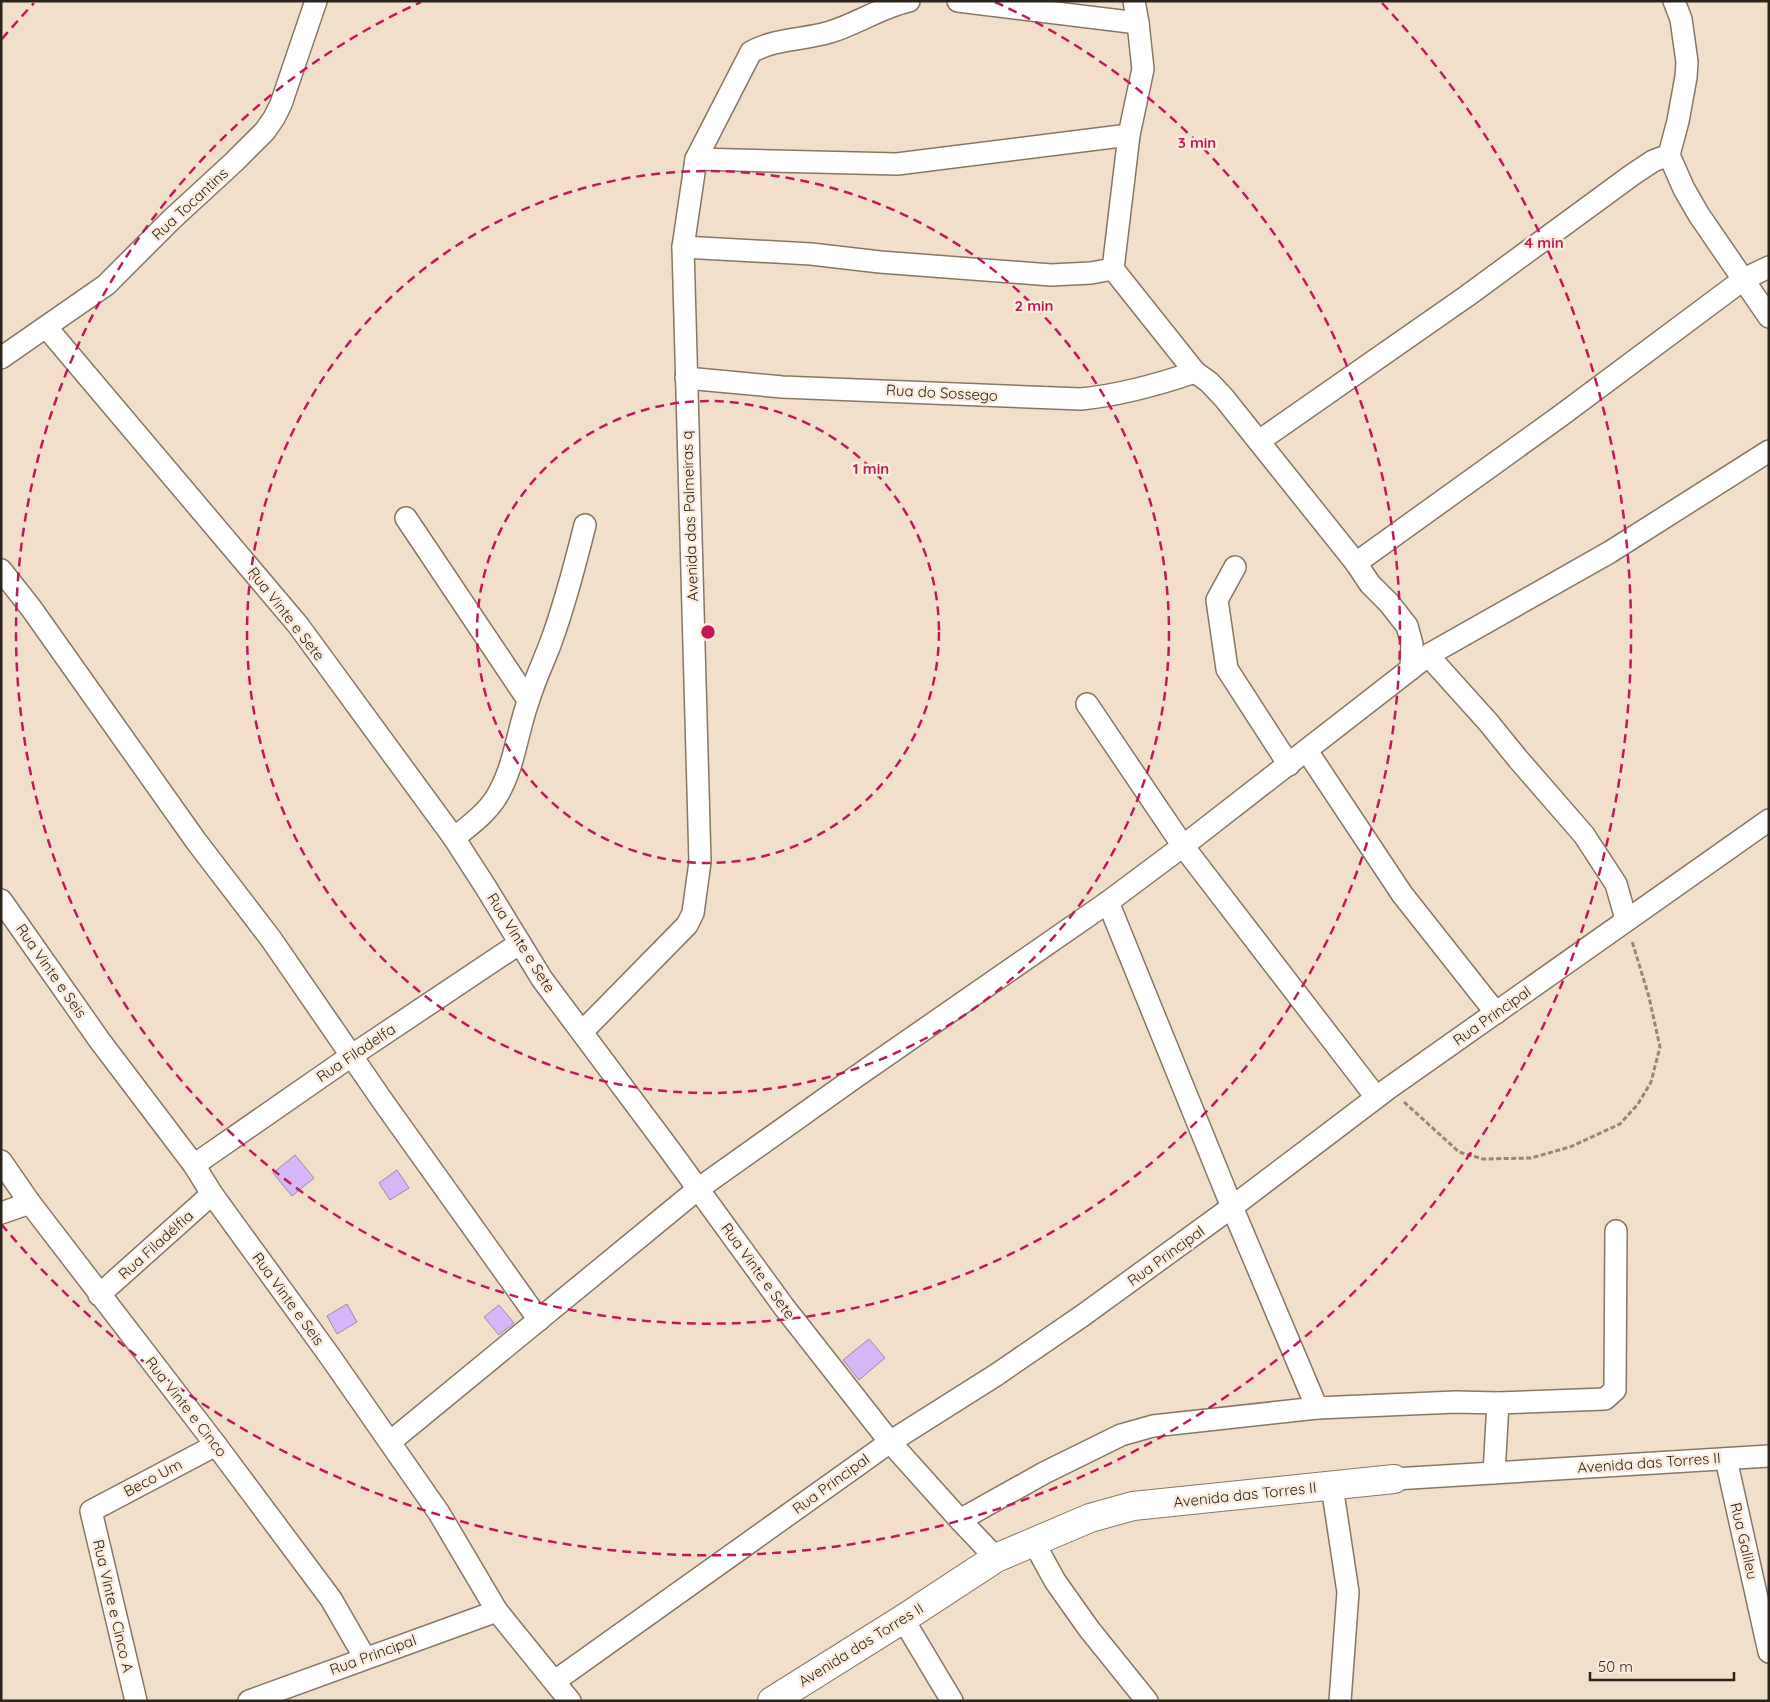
<svg xmlns="http://www.w3.org/2000/svg" width="1770" height="1702" font-family="Quicksand,sans-serif">
	<style>
		.building { fill: #d7b5f9; stroke: #988da3 }
		.lines { fill: none; stroke-linecap: round; stroke-linejoin: round }
		.street-casing { stroke: #877663; stroke-width: 24 }
		.secondary-casing { stroke: #877663; stroke-width: 30 }
		.path { stroke: #958778; stroke-width: 3; stroke-dasharray: 5 2.5; stroke-linecap: butt }
		.street { stroke: #fff; stroke-width: 21 }
		.secondary { stroke: #fff; stroke-width: 28 }
		.ring { fill: none; stroke: #c2185b; stroke-width: 2.5; stroke-dasharray: 9 6 }
		.labels { text-anchor: middle; stroke-width: 5; stroke-linejoin: round; paint-order: stroke }
		.street-label { font-size: 15px; fill: #2a231b; stroke: #fcecdc }
		.centre { fill: #c2185b; stroke: #fcecdc; stroke-width: 2.5 }
		.ring-label { font-size: 15px; text-anchor: middle; font-weight: bold; fill: #c2185b; stroke: #fcecdc; stroke-width: 5; stroke-linejoin: round; paint-order: stroke }
	</style>
	<rect width="100%" height="100%" fill="#f2dfca"/>
	<g class="building">
		<path d="M 295,1155 L 314,1178 L 292,1196 L 273,1173 Z"/>
		<path d="M 397,1170 L 409,1188 L 390,1200 L 379,1183 Z"/>
		<path d="M 347,1304 L 357,1322 L 337,1334 L 327,1316 Z"/>
		<path d="M 499,1305 L 514,1323 L 499,1335 L 484,1317 Z"/>
		<path d="M 869,1339 L 885,1358 L 859,1380 L 843,1360 Z"/>
	</g>
	<g class="lines">
		<defs>
			<g id="street">
				<path d="M 958,1 L 1138,23"/>
				<path d="M 1134,1 L 1138,23 L 1143,69 L 1129,135 L 1113,269 L 1195,372 L 1209,382 L 1224,398 L 1356,563 L 1370,584 L 1389,603 L 1407,626 L 1412,644 L 1411,669"/>
				<path d="M 1674,1 L 1681,19 L 1687,62 L 1686,77 L 1678,121 L 1669,155 L 1684,189 L 1699,215 L 1769,317"/>
				<path d="M 696,159 L 897,164 L 1129,135"/>
				<path d="M 683,247 L 811,254 L 880,262 L 1051,275 L 1091,273 L 1113,269"/>
				<path d="M 47,328 L 298,625 L 454,838 L 485,886 L 542,979 L 669,1149 L 784,1307 L 890,1442 L 960,1520 L 996,1558"/>
				<path d="M 1,358 L 106,285 L 172,219 L 234,162 L 265,131 L 274,118 L 281,104 L 316,1"/>
				<path d="M 686,378 L 782,387 L 1081,399 C 1121,395 1157,385 1195,372"/>
				<path d="M 1259,441 L 1467,296 L 1632,175 L 1653,161 L 1669,155"/>
				<path d="M 406,518 L 528,700"/>
				<path d="M 1356,563 L 1559,417 L 1744,279 L 1769,267"/>
				<path d="M 1235,567 L 1217,600 L 1227,669 L 1289,765"/>
				<path d="M 1,570 L 31,608 L 196,841 L 271,939 L 384,1103 L 539,1320"/>
				<path d="M 1430,654 L 1434,662 L 1488,722 L 1518,759 L 1584,835 L 1616,884 L 1626,919"/>
				<path d="M 1087,704 L 1183,846 L 1376,1097"/>
				<path d="M 1307,751 L 1402,894 L 1496,1013"/>
				<path d="M 454,838 C 469,826 487,813 497,796 C 515,766 517,731 529,699 C 535,679 544,661 551,642 C 565,604 575,565 585,525"/>
				<path d="M 1,900 L 100,1041 L 194,1165 L 212,1194 L 329,1355 L 439,1513 L 497,1611 L 570,1701"/>
				<path d="M 1108,902 L 1232,1207 L 1317,1408"/>
				<path d="M 582,1032 L 687,925 L 693,913 L 700,862 L 683,247 L 696,159 L 751,52 C 776,38 804,40 830,32 C 857,24 881,7 909,1"/>
				<path d="M 1,1161 L 30,1203 L 216,1445 L 331,1599 L 365,1658"/>
				<path d="M 194,1165 L 351,1056 L 520,943"/>
				<path d="M 1,1213 L 30,1203"/>
				<path d="M 99,1295 L 212,1194"/>
				<path d="M 390,1442 L 698,1189 L 857,1076 L 1108,902 L 1183,846 L 1430,654 L 1610,552 L 1769,451"/>
				<path d="M 1726,1459 L 1769,1652"/>
				<path d="M 1494,1473 L 1498,1403"/>
				<path d="M 1394,1479 L 1769,1456"/>
				<path d="M 1332,1486 L 1348,1592 L 1340,1701"/>
				<path d="M 960,1520 L 1044,1473 L 1121,1435 L 1153,1426 L 1317,1408 L 1456,1402 L 1498,1403 L 1605,1399 L 1615,1390 L 1616,1231"/>
				<path d="M 1033,1541 L 1055,1581 L 1089,1629 L 1147,1701"/>
				<path d="M 903,1619 L 952,1701"/>
				<path d="M 555,1681 L 890,1442 L 996,1375 L 1082,1316 L 1232,1207 L 1389,1088 L 1769,820"/>
				<path d="M 136,1701 L 91,1511 L 216,1445"/>
				<path d="M 249,1701 L 497,1611"/>
			</g>
			<path id="secondary" d="M 772,1701 L 903,1619 L 996,1558 L 1090,1518 L 1133,1506 L 1394,1479"/>
		</defs>
		<use href="#street" class="street-casing"/>
		<use href="#secondary" class="secondary-casing"/>
		<path class="path" d="M 1404,1102 L 1459,1152 L 1483,1159 L 1531,1158 L 1570,1147 L 1620,1124 L 1638,1104 L 1651,1082 L 1660,1047 L 1649,997 L 1632,941"/>
		<use href="#street" class="street"/>
		<use href="#secondary" class="secondary"/>
	</g>
	<g class="ring">
		<circle cx="708" cy="632" r="231"/>
		<circle cx="708" cy="632" r="461"/>
		<path d="M995 2A692 692 0 1 1 421 2"/>
		<path d="M2 39A922 922 0 0 1 34 3M1382 3A922 922 0 1 1 2 1225"/>
	</g>
	<g class="labels">
		<g class="street-label">
			<text transform="translate(190 204) rotate(-43)" y="5">Rua Tocantins</text>
			<text transform="translate(942 393) rotate(3)" y="5">Rua do Sossego</text>
			<text transform="translate(690 516) rotate(-92)" y="5">Avenida das Palmeiras q</text>
			<text transform="translate(286 614) rotate(52)" y="5">Rua Vinte e Sete</text>
			<text transform="translate(521 943) rotate(58)" y="5">Rua Vinte e Sete</text>
			<text transform="translate(51 971) rotate(55)" y="5">Rua Vinte e Seis</text>
			<text transform="translate(1492 1016) rotate(-35)" y="5">Rua Principal</text>
			<text transform="translate(356 1053) rotate(-34)" y="5">Rua Filadelfa</text>
			<text transform="translate(156 1245) rotate(-42)" y="5">Rua Filadélfia</text>
			<text transform="translate(1166 1256) rotate(-36)" y="5">Rua Principal</text>
			<text transform="translate(758 1271) rotate(54)" y="5">Rua Vinte e Sete</text>
			<text transform="translate(288 1299) rotate(54)" y="5">Rua Vinte e Seis</text>
			<text transform="translate(186 1407) rotate(52)" y="5">Rua Vinte e Cinco</text>
			<text transform="translate(1649 1463) rotate(-4)" y="5">Avenida das Torres II</text>
			<text transform="translate(153 1478) rotate(-28)" y="5">Beco Um</text>
			<text transform="translate(831 1484) rotate(-36)" y="5">Rua Principal</text>
			<text transform="translate(1245 1495) rotate(-6)" y="5">Avenida das Torres II</text>
			<text transform="translate(1744 1541) rotate(77)" y="5">Rua Galileu</text>
			<text transform="translate(113 1606) rotate(77)" y="5">Rua Vinte e Cinco A</text>
			<text transform="translate(861 1645) rotate(-32)" y="5">Avenida das Torres II</text>
			<text transform="translate(373 1655) rotate(-20)" y="5">Rua Principal</text>
		</g>
	</g>
	<circle cx="708" cy="632" r="8" class="centre"/>
	<g class="ring-label">
		<text x="1197" y="148">3 min</text>
		<text x="1544" y="248">4 min</text>
		<text x="1034" y="311">2 min</text>
		<text x="871" y="474">1 min</text>
	</g>
	<rect width="1770" height="1702" fill="none" stroke="#2a231b" stroke-width="5"/>
	<path d="M1590 1672v8h144v-8" fill="none" stroke="#2a231b" stroke-width="2.5"/>
	<text x="1598" y="1672" font-size="15" fill="#2a231b" stroke="#fcecdc" stroke-width="4" paint-order="stroke">50 m</text>
</svg>
